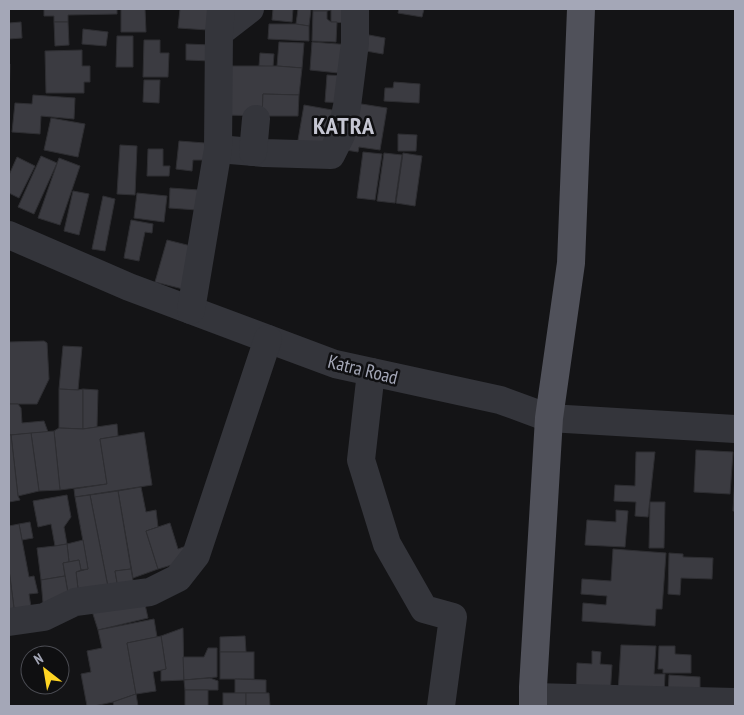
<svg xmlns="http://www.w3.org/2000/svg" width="744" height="715" font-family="'PT Sans Narrow',sans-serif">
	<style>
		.building { fill: #3b3b41; stroke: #2e2e32 }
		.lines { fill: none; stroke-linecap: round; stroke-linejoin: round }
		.minor { stroke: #34353b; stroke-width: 28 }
		.major { stroke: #50515a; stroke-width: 28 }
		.labels { text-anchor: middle; stroke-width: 5; stroke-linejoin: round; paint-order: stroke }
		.street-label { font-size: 19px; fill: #a4a7b7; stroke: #0f0f11 }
		.district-label { font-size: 24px; font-weight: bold; letter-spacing: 1px; fill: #c6c7d3; stroke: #0f0f11 }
	</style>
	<rect width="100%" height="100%" fill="#141416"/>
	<g class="building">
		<path d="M 44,9 L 117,9 L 117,14 L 68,15 L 68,22 L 54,22 L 54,16 L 44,16 Z"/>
		<path d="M 121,9 L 145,9 L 146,32 L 121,32 Z"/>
		<path d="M 180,9 L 209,9 L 208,30 L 178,28 Z"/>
		<path d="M 273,9 L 293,9 L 292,22 L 272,20 Z"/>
		<path d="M 298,9 L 311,9 L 309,26 L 296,24 Z"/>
		<path d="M 313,9 L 335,9 L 327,11 L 313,11 Z"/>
		<path d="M 331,9 L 349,9 L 348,23 L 331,22 Z"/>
		<path d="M 399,9 L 424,9 L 422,17 L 398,13 Z"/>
		<path d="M 313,11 L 327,11 L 327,19 L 331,22 L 337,22 L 336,42 L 312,41 Z"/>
		<path d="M 21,22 L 22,38 L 9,39 L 9,23 Z"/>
		<path d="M 54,22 L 68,22 L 69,45 L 55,46 Z"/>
		<path d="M 269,24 L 296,24 L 309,26 L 309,41 L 268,39 Z"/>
		<path d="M 83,29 L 108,32 L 106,46 L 82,44 Z"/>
		<path d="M 369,35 L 385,38 L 383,54 L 366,51 Z"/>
		<path d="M 117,36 L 133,36 L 133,67 L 116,67 Z"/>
		<path d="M 144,40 L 160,40 L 160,53 L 169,53 L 168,77 L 143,77 Z"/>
		<path d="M 279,42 L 304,43 L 302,68 L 277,66 Z"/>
		<path d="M 312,42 L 351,45 L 348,74 L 310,70 Z"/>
		<path d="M 186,44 L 212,45 L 211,61 L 186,60 Z"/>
		<path d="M 82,50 L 82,66 L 90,66 L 90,82 L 84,82 L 84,93 L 46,93 L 45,51 Z"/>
		<path d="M 260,53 L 274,54 L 273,67 L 259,66 Z"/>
		<path d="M 9,64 L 10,64 L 9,105 Z"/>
		<path d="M 225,66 L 277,66 L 302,68 L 299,95 L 263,94 L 262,116 L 223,115 Z"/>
		<path d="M 327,75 L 349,76 L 347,103 L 325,102 Z"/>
		<path d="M 144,80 L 160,80 L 159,103 L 143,102 Z"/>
		<path d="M 394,82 L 420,84 L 419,103 L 384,101 L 385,88 L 393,88 Z"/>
		<path d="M 263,94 L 299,95 L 298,116 L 262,116 Z"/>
		<path d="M 33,95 L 75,98 L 74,119 L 41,116 L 40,134 L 12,132 L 15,103 L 32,104 Z"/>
		<path d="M 355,103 L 387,108 L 380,150 L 359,147 L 358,152 L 340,149 Z"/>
		<path d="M 304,105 L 338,111 L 331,151 L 297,146 Z"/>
		<path d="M 51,118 L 85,124 L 78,157 L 44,150 Z"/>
		<path d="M 398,134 L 417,135 L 416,151 L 398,151 Z"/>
		<path d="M 179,141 L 205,143 L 204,160 L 193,160 L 192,171 L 176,169 Z"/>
		<path d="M 120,145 L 137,146 L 135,195 L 117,194 Z"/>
		<path d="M 148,149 L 163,149 L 163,166 L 170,166 L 169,176 L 147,176 Z"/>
		<path d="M 363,152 L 382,154 L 375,200 L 357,198 Z"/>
		<path d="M 384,153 L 402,155 L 395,203 L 377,201 Z"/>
		<path d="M 403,153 L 422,156 L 415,206 L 396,203 Z"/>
		<path d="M 41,156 L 57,163 L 34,214 L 18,207 Z"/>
		<path d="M 17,157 L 35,166 L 19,198 L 9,193 L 9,175 Z"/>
		<path d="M 59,158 L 80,166 L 60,225 L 38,218 Z"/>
		<path d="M 170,188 L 199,190 L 197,210 L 169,208 Z"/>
		<path d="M 73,191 L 89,194 L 79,235 L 64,231 Z"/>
		<path d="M 137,193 L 167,196 L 164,222 L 134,218 Z"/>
		<path d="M 103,196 L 115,199 L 105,251 L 92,249 Z"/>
		<path d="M 131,220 L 153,224 L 152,233 L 145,232 L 139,261 L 124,258 Z"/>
		<path d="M 167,240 L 199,248 L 187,290 L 155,282 Z"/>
		<path d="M 44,341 L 47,343 L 49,379 L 37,404 L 9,404 L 9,342 Z"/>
		<path d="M 63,346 L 82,347 L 78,390 L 59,389 Z"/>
		<path d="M 59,389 L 78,390 L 83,389 L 83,429 L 59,428 Z"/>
		<path d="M 83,389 L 98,390 L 97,427 L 83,429 Z"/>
		<path d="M 9,404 L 18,404 L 21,408 L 22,423 L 44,421 L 48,432 L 9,435 Z"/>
		<path d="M 117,424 L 118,436 L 100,439 L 107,484 L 60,490 L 54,431 L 59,428 L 83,429 Z"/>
		<path d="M 54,431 L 60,490 L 39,491 L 31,433 Z"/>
		<path d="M 144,432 L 152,485 L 75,497 L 74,489 L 107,484 L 100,439 Z"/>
		<path d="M 31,433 L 39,491 L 18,496 L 11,435 Z"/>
		<path d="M 9,435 L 11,435 L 18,496 L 20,500 L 9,502 Z"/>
		<path d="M 696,450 L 733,452 L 730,494 L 694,492 Z"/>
		<path d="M 636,452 L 655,452 L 648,517 L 635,516 L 636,502 L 614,501 L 615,485 L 635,486 Z"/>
		<path d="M 735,473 L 735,511 L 733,511 Z"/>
		<path d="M 141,487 L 146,512 L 156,510 L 158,527 L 146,531 L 158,569 L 133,578 L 118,491 Z"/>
		<path d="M 118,491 L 131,569 L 115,571 L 118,588 L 109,592 L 90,495 Z"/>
		<path d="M 67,495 L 71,517 L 64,527 L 67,544 L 55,546 L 51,524 L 38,527 L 33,501 Z"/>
		<path d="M 90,495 L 109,592 L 79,597 L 76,572 L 88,569 L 75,497 Z"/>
		<path d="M 650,502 L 665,502 L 664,548 L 649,548 Z"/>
		<path d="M 616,510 L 628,511 L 625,547 L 585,545 L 587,520 L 616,522 Z"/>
		<path d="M 30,522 L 33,538 L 22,540 L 19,524 Z"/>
		<path d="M 170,523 L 178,549 L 189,545 L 189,560 L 158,569 L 146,531 Z"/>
		<path d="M 19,524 L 29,577 L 34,576 L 38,593 L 29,594 L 31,607 L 14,608 L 9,570 L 9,526 Z"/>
		<path d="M 83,540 L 88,569 L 81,570 L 79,560 L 69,562 L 67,544 Z"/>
		<path d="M 67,544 L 69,562 L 63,563 L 65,576 L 41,580 L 37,548 L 55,546 Z"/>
		<path d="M 613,549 L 666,553 L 662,609 L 656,609 L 655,626 L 582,621 L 583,603 L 606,605 L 607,596 L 581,594 L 582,579 L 611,581 Z"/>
		<path d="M 669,553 L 683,554 L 683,557 L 713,558 L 712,579 L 681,578 L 680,595 L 668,594 Z"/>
		<path d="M 79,560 L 81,570 L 76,572 L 79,597 L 69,599 L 63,563 Z"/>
		<path d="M 131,569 L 134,586 L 118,588 L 115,571 Z"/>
		<path d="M 9,570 L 14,608 L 9,609 Z"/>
		<path d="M 65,576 L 69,599 L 43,603 L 41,580 Z"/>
		<path d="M 144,600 L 148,618 L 98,630 L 92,611 Z"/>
		<path d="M 154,619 L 157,637 L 127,643 L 136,694 L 113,702 L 94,706 L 87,706 L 81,674 L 91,672 L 87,651 L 102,648 L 98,630 Z"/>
		<path d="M 183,628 L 184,680 L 161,681 L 161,670 L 166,669 L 161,636 Z"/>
		<path d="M 161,636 L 166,669 L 153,672 L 156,691 L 136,694 L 127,643 Z"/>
		<path d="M 245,636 L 246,652 L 220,652 L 220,637 Z"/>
		<path d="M 621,645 L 656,646 L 654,674 L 665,674 L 664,696 L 618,693 Z"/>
		<path d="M 659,646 L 675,646 L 675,654 L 691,655 L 691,673 L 663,673 L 663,669 L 658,669 Z"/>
		<path d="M 208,648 L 217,648 L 217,677 L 184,680 L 183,657 L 204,657 Z"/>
		<path d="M 592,651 L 601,652 L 600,664 L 612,665 L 610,696 L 576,693 L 577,663 L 592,664 Z"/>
		<rect x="220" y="652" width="34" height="27"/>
		<path d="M 669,675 L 700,677 L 700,689 L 668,695 Z"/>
		<path d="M 210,678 L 218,681 L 218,690 L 185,690 L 184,680 Z"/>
		<path d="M 235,679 L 266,680 L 266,693 L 235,693 Z"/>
		<rect x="185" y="690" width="23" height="16"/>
		<rect x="223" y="693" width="23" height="13"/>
		<path d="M 246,693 L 269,693 L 270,706 L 246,706 Z"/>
		<path d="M 136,694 L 138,706 L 114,706 L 113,702 Z"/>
	</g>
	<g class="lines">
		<g class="minor">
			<path d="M 219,33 L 250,9"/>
			<path d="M 218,149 L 264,153 L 331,155 L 341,135 L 347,106 L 355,43 L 355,9"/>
			<path d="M 253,152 L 256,119"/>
			<path d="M 9,235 L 129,287 L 335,364 L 500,400 L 549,418 L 735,429"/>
			<path d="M 191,310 L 218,149 L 219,33 L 221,9"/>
			<path d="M 371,372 L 361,460 L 387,544 L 424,609 L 453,617 L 441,706"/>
			<path d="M 9,622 L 44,617 L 75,602 L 150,592 L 178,578 L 196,555 L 268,339"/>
			<path d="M 533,697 L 735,702"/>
		</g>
		<path class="major" d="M 533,706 L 533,687 L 549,418 L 571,263 L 581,9"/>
	</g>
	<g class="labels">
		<g class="street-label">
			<text transform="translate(363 369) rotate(14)" y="7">Katra Road</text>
		</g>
		<g class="district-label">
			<text x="344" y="134">KATRA</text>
		</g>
	</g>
	<rect width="744" height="715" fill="none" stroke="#a4a7b7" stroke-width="20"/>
	<g transform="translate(45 670) rotate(329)"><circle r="24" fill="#0f0f11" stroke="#4b4c53"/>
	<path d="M0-4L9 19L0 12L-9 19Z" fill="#ffd523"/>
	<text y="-8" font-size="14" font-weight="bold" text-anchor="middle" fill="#a4a7b7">N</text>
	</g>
</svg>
